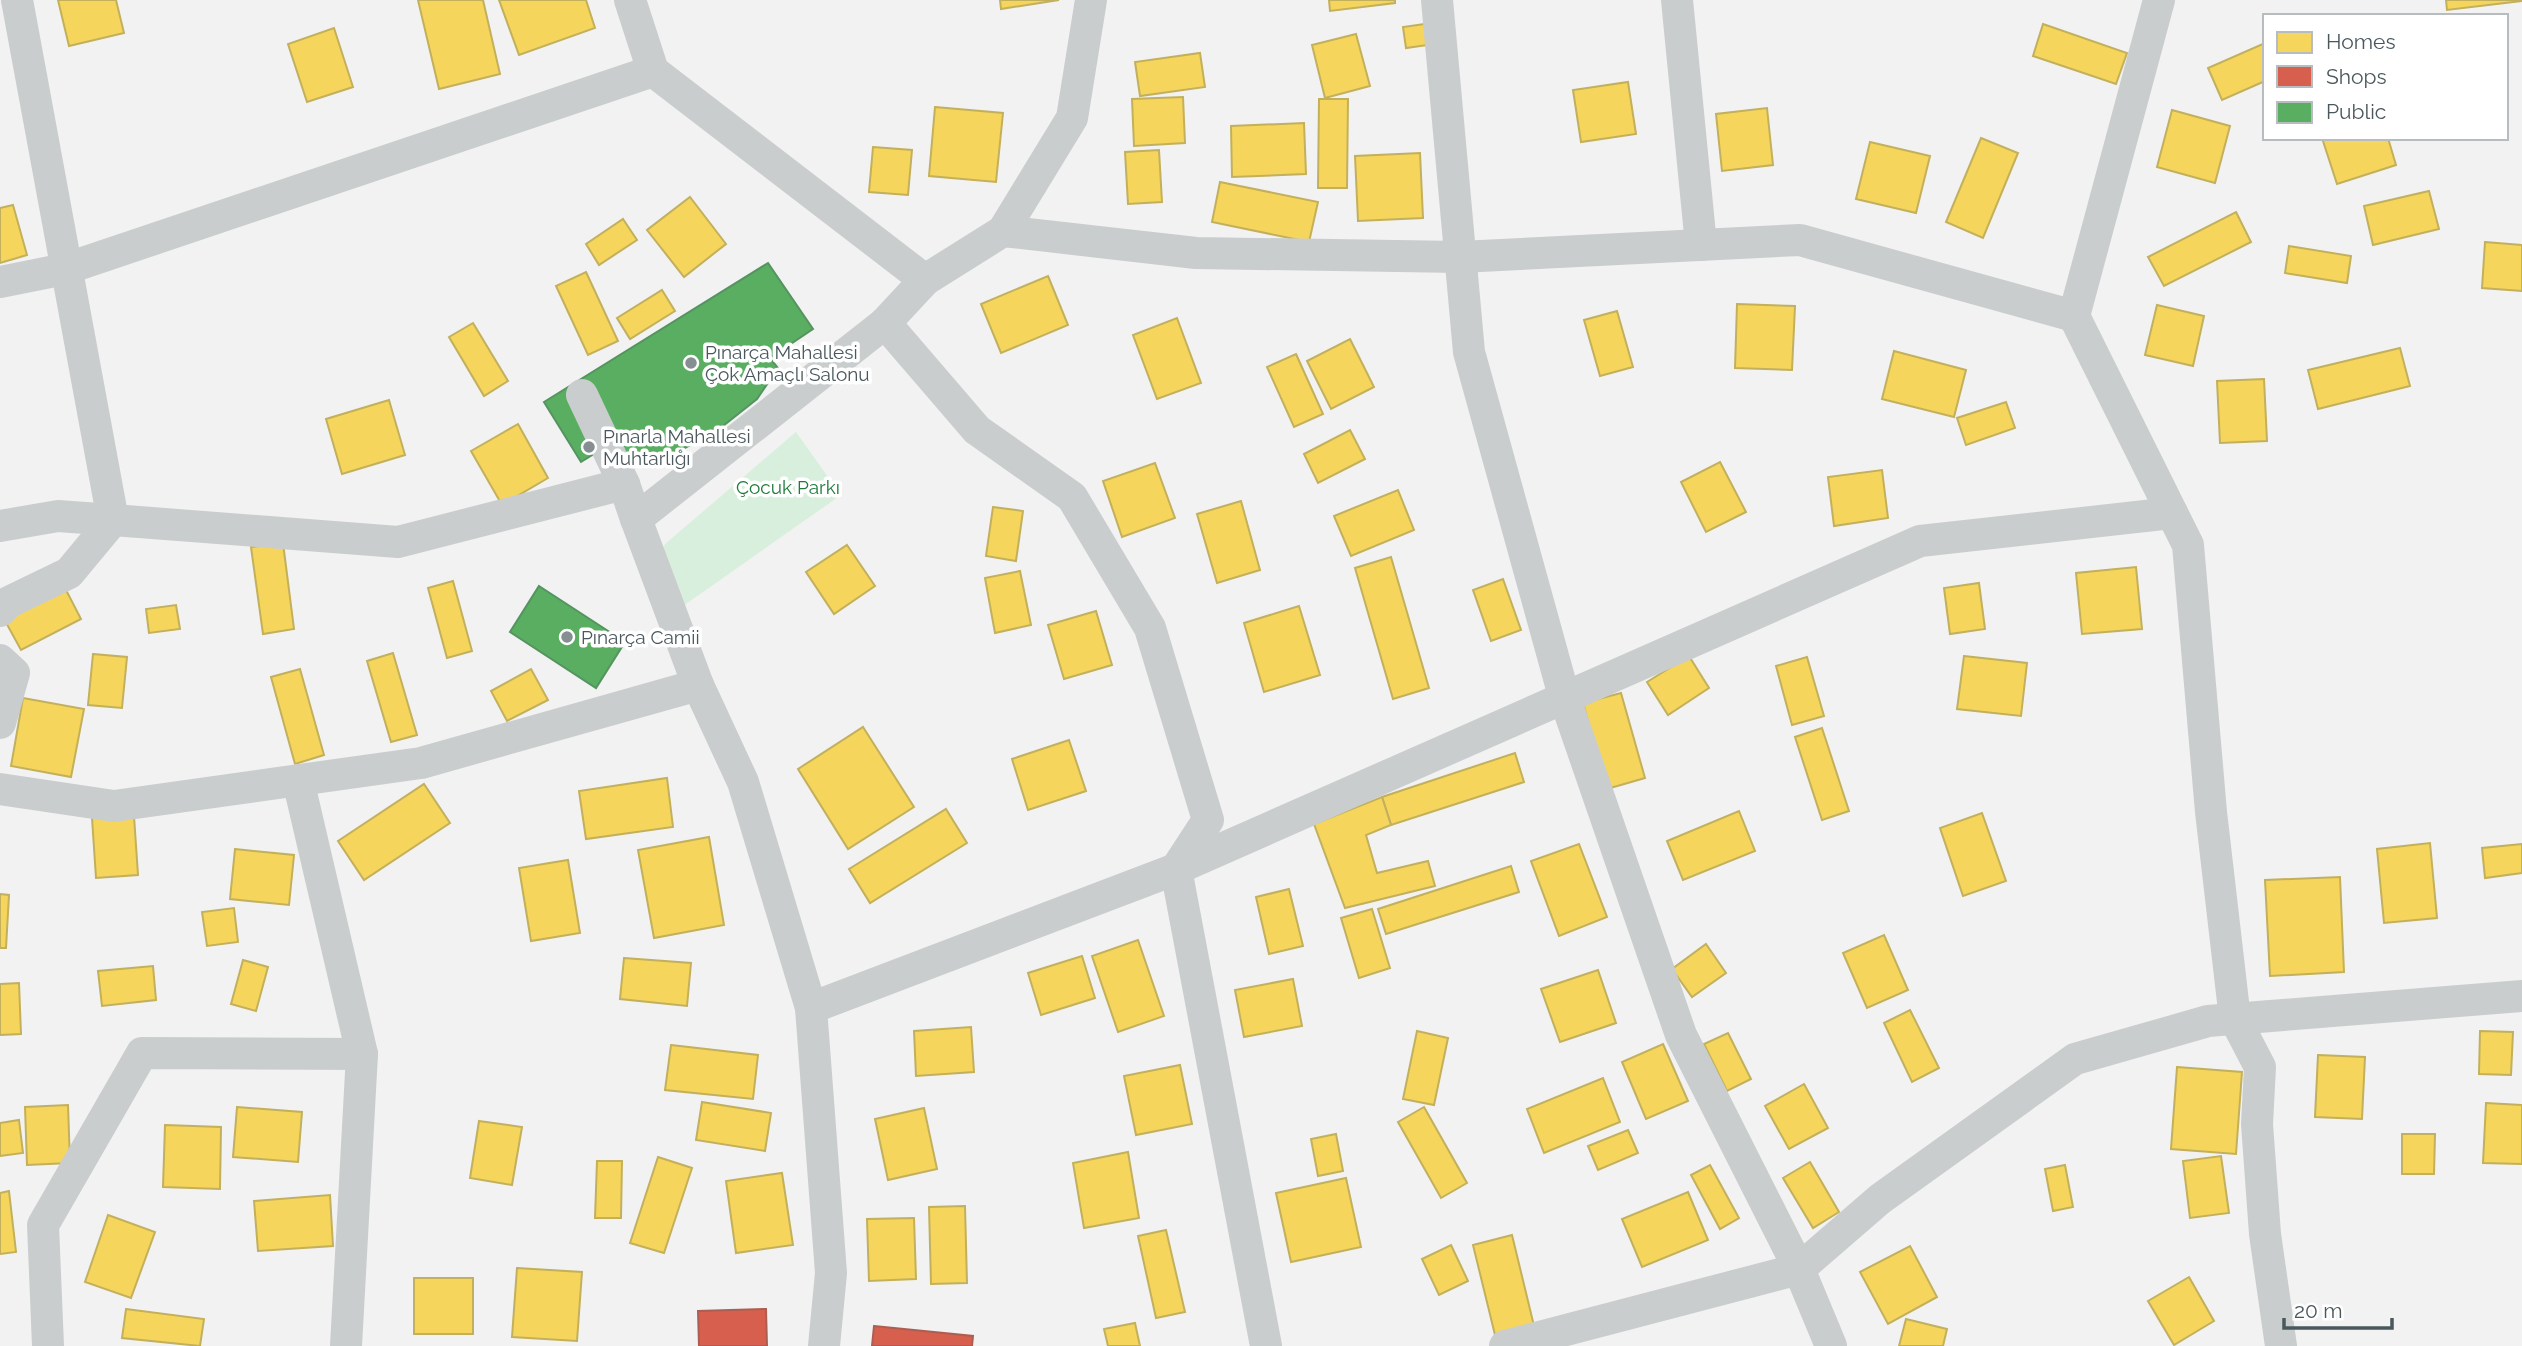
<svg xmlns="http://www.w3.org/2000/svg" width="2522" height="1346" font-family="Raleway,sans-serif">
	<style>
		.green { fill: #d9efde }
		.homes { fill: #f6d55c; stroke: #c2b05c; stroke-width: 2 }
		.shops { fill: #d6604d; stroke: #ac5e52; stroke-width: 2 }
		.public { fill: #5aae61; stroke: #559460; stroke-width: 2 }
		.lines { fill: none; stroke-linecap: round; stroke-linejoin: round }
		.minor { stroke: #cacdce; stroke-width: 32 }
		.poi-dot { fill: #858e91; stroke: #fff; stroke-width: 2.5 }
		.labels { text-anchor: middle; stroke-width: 7; stroke-linejoin: round; paint-order: stroke }
		.poi-label { font-size: 19px; fill: #4a585d; stroke: #fff; text-anchor: start }
		.park-label { font-size: 19px; fill: #1f7b3c; stroke: #fff }
	</style>
	<rect width="100%" height="100%" fill="#f2f2f2"/>
	<path class="green" d="M 796,432 L 841,495 L 676,611 L 656,562 L 665,544 Z"/>
	<g class="homes">
		<path d="M 58,0 L 116,0 L 124,33 L 69,46 Z"/>
		<path d="M 418,0 L 483,0 L 500,74 L 439,89 Z"/>
		<path d="M 499,0 L 586,0 L 595,28 L 519,55 Z"/>
		<path d="M 1000,0 L 1059,0 L 1001,9 Z"/>
		<path d="M 1329,0 L 1395,0 L 1395,3 L 1330,11 Z"/>
		<path d="M 2446,0 L 2522,0 L 2522,1 L 2447,10 Z"/>
		<path d="M 1432,23 L 1435,44 L 1406,48 L 1403,27 Z"/>
		<path d="M 2043,24 L 2127,53 L 2116,84 L 2033,56 Z"/>
		<path d="M 334,28 L 353,87 L 307,102 L 288,44 Z"/>
		<path d="M 1356,34 L 1370,86 L 1325,98 L 1312,45 Z"/>
		<path d="M 2265,43 L 2265,81 L 2222,100 L 2208,68 Z"/>
		<path d="M 1200,53 L 1205,87 L 1140,96 L 1135,62 Z"/>
		<path d="M 1628,82 L 1636,134 L 1581,142 L 1573,90 Z"/>
		<path d="M 1183,97 L 1185,143 L 1134,146 L 1132,99 Z"/>
		<path d="M 1319,99 L 1348,99 L 1347,188 L 1318,188 Z"/>
		<path d="M 935,107 L 1003,113 L 996,182 L 929,176 Z"/>
		<path d="M 1767,108 L 1773,165 L 1722,171 L 1716,114 Z"/>
		<path d="M 2172,110 L 2230,126 L 2215,183 L 2157,167 Z"/>
		<path d="M 1304,123 L 1306,174 L 1232,177 L 1231,126 Z"/>
		<path d="M 1981,138 L 2018,153 L 1983,238 L 1946,222 Z"/>
		<path d="M 2322,138 L 2388,138 L 2396,165 L 2337,184 Z"/>
		<path d="M 1870,142 L 1930,156 L 1916,213 L 1856,199 Z"/>
		<path d="M 873,147 L 912,150 L 908,195 L 869,192 Z"/>
		<path d="M 1159,150 L 1162,202 L 1128,204 L 1125,152 Z"/>
		<path d="M 1420,153 L 1423,218 L 1358,221 L 1355,156 Z"/>
		<path d="M 1220,182 L 1318,202 L 1309,242 L 1212,222 Z"/>
		<path d="M 2429,191 L 2439,229 L 2373,245 L 2364,206 Z"/>
		<path d="M 690,197 L 726,244 L 684,277 L 647,230 Z"/>
		<path d="M 13,205 L 27,255 L 0,263 L 0,208 Z"/>
		<path d="M 2236,212 L 2251,242 L 2164,286 L 2148,257 Z"/>
		<path d="M 623,219 L 637,240 L 599,265 L 586,244 Z"/>
		<path d="M 2485,242 L 2522,245 L 2522,291 L 2482,288 Z"/>
		<path d="M 2289,246 L 2351,256 L 2347,283 L 2285,273 Z"/>
		<path d="M 586,272 L 618,341 L 588,355 L 556,286 Z"/>
		<path d="M 1048,276 L 1068,325 L 1001,353 L 981,304 Z"/>
		<path d="M 662,290 L 675,311 L 630,339 L 617,318 Z"/>
		<path d="M 1737,304 L 1795,306 L 1792,370 L 1735,368 Z"/>
		<path d="M 2157,305 L 2204,316 L 2193,366 L 2145,355 Z"/>
		<path d="M 1617,311 L 1633,367 L 1600,376 L 1584,320 Z"/>
		<path d="M 1177,318 L 1201,383 L 1157,399 L 1133,335 Z"/>
		<path d="M 473,323 L 508,381 L 484,396 L 449,337 Z"/>
		<path d="M 1350,339 L 1374,387 L 1331,409 L 1307,361 Z"/>
		<path d="M 2400,348 L 2410,386 L 2318,409 L 2308,370 Z"/>
		<path d="M 1894,351 L 1966,370 L 1954,417 L 1882,399 Z"/>
		<path d="M 1296,354 L 1323,414 L 1294,427 L 1267,367 Z"/>
		<path d="M 2264,379 L 2267,441 L 2220,443 L 2217,381 Z"/>
		<path d="M 389,400 L 405,455 L 342,474 L 326,419 Z"/>
		<path d="M 2006,402 L 2015,428 L 1966,445 L 1957,418 Z"/>
		<path d="M 518,424 L 548,478 L 502,505 L 471,451 Z"/>
		<path d="M 1350,430 L 1365,459 L 1318,483 L 1304,454 Z"/>
		<path d="M 1720,462 L 1746,512 L 1706,532 L 1681,482 Z"/>
		<path d="M 1155,463 L 1175,518 L 1122,537 L 1103,481 Z"/>
		<path d="M 1882,470 L 1888,518 L 1834,526 L 1828,477 Z"/>
		<path d="M 1398,490 L 1414,530 L 1351,556 L 1334,516 Z"/>
		<path d="M 1241,501 L 1260,570 L 1217,583 L 1197,514 Z"/>
		<path d="M 993,507 L 1023,511 L 1016,561 L 986,556 Z"/>
		<path d="M 283,543 L 294,629 L 263,634 L 251,547 Z"/>
		<path d="M 847,545 L 875,586 L 834,614 L 806,572 Z"/>
		<path d="M 1391,557 L 1429,688 L 1393,699 L 1355,568 Z"/>
		<path d="M 2136,567 L 2142,629 L 2082,634 L 2076,573 Z"/>
		<path d="M 1020,571 L 1031,625 L 995,633 L 985,578 Z"/>
		<path d="M 1503,579 L 1521,630 L 1491,641 L 1473,590 Z"/>
		<path d="M 453,581 L 472,651 L 447,658 L 428,588 Z"/>
		<path d="M 1979,583 L 1985,629 L 1950,634 L 1944,588 Z"/>
		<path d="M 65,588 L 81,619 L 21,650 L 4,619 Z"/>
		<path d="M 176,605 L 180,629 L 149,633 L 146,609 Z"/>
		<path d="M 1299,606 L 1320,675 L 1264,692 L 1244,623 Z"/>
		<path d="M 1096,611 L 1112,665 L 1064,679 L 1048,625 Z"/>
		<path d="M 393,653 L 417,735 L 391,742 L 367,661 Z"/>
		<path d="M 93,654 L 127,657 L 122,708 L 88,705 Z"/>
		<path d="M 1689,656 L 1709,688 L 1668,715 L 1647,682 Z"/>
		<path d="M 1964,656 L 2027,663 L 2021,716 L 1957,709 Z"/>
		<path d="M 1807,657 L 1824,716 L 1792,725 L 1776,666 Z"/>
		<path d="M 300,669 L 324,755 L 295,764 L 271,677 Z"/>
		<path d="M 531,669 L 548,700 L 507,721 L 491,691 Z"/>
		<path d="M 1621,693 L 1645,778 L 1607,789 L 1583,703 Z"/>
		<path d="M 23,698 L 84,709 L 71,777 L 11,766 Z"/>
		<path d="M 863,727 L 914,807 L 848,849 L 798,769 Z"/>
		<path d="M 1822,728 L 1849,811 L 1822,820 L 1795,737 Z"/>
		<path d="M 1069,740 L 1086,791 L 1028,810 L 1012,759 Z"/>
		<path d="M 1515,753 L 1524,782 L 1391,825 L 1382,797 Z"/>
		<path d="M 667,778 L 673,827 L 586,839 L 579,791 Z"/>
		<path d="M 424,784 L 450,823 L 364,880 L 338,841 Z"/>
		<path d="M 1382,797 L 1391,825 L 1366,835 L 1377,873 L 1428,861 L 1435,886 L 1345,908 L 1314,824 Z"/>
		<path d="M 946,809 L 967,843 L 870,903 L 849,869 Z"/>
		<path d="M 1739,811 L 1755,851 L 1683,880 L 1667,841 Z"/>
		<path d="M 1982,813 L 2006,881 L 1963,896 L 1940,828 Z"/>
		<path d="M 134,816 L 138,875 L 96,878 L 92,818 Z"/>
		<path d="M 709,837 L 724,925 L 654,938 L 638,850 Z"/>
		<path d="M 2430,843 L 2437,918 L 2384,923 L 2377,849 Z"/>
		<path d="M 1579,844 L 1607,917 L 1559,936 L 1531,861 Z"/>
		<path d="M 2522,844 L 2522,873 L 2485,878 L 2482,848 Z"/>
		<path d="M 235,849 L 294,855 L 289,905 L 230,899 Z"/>
		<path d="M 568,860 L 580,933 L 531,941 L 519,868 Z"/>
		<path d="M 1511,866 L 1519,892 L 1386,934 L 1378,909 Z"/>
		<path d="M 2340,877 L 2344,972 L 2270,976 L 2265,880 Z"/>
		<path d="M 1289,889 L 1303,946 L 1269,954 L 1256,897 Z"/>
		<path d="M 0,894 L 9,895 L 6,948 L 0,948 Z"/>
		<path d="M 234,908 L 238,942 L 207,946 L 202,912 Z"/>
		<path d="M 1372,909 L 1390,968 L 1359,978 L 1341,918 Z"/>
		<path d="M 1884,935 L 1908,990 L 1867,1008 L 1843,953 Z"/>
		<path d="M 1138,940 L 1164,1016 L 1118,1032 L 1092,956 Z"/>
		<path d="M 1706,944 L 1726,973 L 1692,997 L 1672,969 Z"/>
		<path d="M 1082,956 L 1095,998 L 1041,1015 L 1028,973 Z"/>
		<path d="M 624,958 L 691,963 L 687,1006 L 620,999 Z"/>
		<path d="M 243,960 L 268,967 L 256,1011 L 231,1004 Z"/>
		<path d="M 153,966 L 156,1000 L 102,1006 L 98,971 Z"/>
		<path d="M 1598,970 L 1616,1023 L 1560,1042 L 1541,989 Z"/>
		<path d="M 1293,979 L 1302,1026 L 1244,1037 L 1235,990 Z"/>
		<path d="M 19,983 L 21,1034 L 0,1035 L 0,984 Z"/>
		<path d="M 1910,1010 L 1939,1068 L 1912,1082 L 1884,1023 Z"/>
		<path d="M 971,1027 L 974,1072 L 916,1076 L 914,1031 Z"/>
		<path d="M 1417,1031 L 1448,1038 L 1434,1105 L 1403,1099 Z"/>
		<path d="M 2480,1031 L 2513,1032 L 2511,1075 L 2479,1074 Z"/>
		<path d="M 1728,1033 L 1751,1079 L 1727,1091 L 1704,1044 Z"/>
		<path d="M 1663,1044 L 1688,1101 L 1646,1119 L 1622,1062 Z"/>
		<path d="M 671,1045 L 758,1055 L 753,1099 L 665,1090 Z"/>
		<path d="M 2318,1055 L 2365,1057 L 2362,1119 L 2315,1117 Z"/>
		<path d="M 1180,1065 L 1192,1124 L 1136,1135 L 1124,1076 Z"/>
		<path d="M 2177,1067 L 2242,1072 L 2236,1154 L 2171,1149 Z"/>
		<path d="M 1603,1078 L 1620,1122 L 1544,1153 L 1527,1109 Z"/>
		<path d="M 1804,1084 L 1828,1128 L 1789,1149 L 1765,1106 Z"/>
		<path d="M 702,1102 L 771,1113 L 765,1151 L 696,1140 Z"/>
		<path d="M 2486,1103 L 2522,1105 L 2522,1164 L 2483,1163 Z"/>
		<path d="M 68,1105 L 70,1163 L 27,1165 L 25,1107 Z"/>
		<path d="M 237,1107 L 302,1112 L 298,1162 L 233,1157 Z"/>
		<path d="M 1424,1107 L 1467,1183 L 1441,1198 L 1398,1122 Z"/>
		<path d="M 924,1108 L 937,1169 L 888,1180 L 875,1119 Z"/>
		<path d="M 19,1120 L 23,1153 L 0,1156 L 0,1123 Z"/>
		<path d="M 479,1121 L 522,1127 L 512,1185 L 470,1178 Z"/>
		<path d="M 165,1125 L 221,1127 L 220,1189 L 163,1187 Z"/>
		<path d="M 1628,1130 L 1638,1153 L 1598,1170 L 1588,1146 Z"/>
		<path d="M 1336,1134 L 1343,1171 L 1318,1176 L 1311,1139 Z"/>
		<path d="M 2402,1134 L 2435,1134 L 2434,1174 L 2402,1174 Z"/>
		<path d="M 1128,1152 L 1139,1218 L 1084,1228 L 1073,1163 Z"/>
		<path d="M 2221,1156 L 2229,1213 L 2190,1218 L 2183,1161 Z"/>
		<path d="M 658,1157 L 692,1168 L 664,1253 L 630,1243 Z"/>
		<path d="M 597,1161 L 622,1161 L 621,1218 L 595,1218 Z"/>
		<path d="M 1810,1162 L 1839,1212 L 1813,1228 L 1783,1178 Z"/>
		<path d="M 1710,1165 L 1739,1218 L 1720,1229 L 1691,1175 Z"/>
		<path d="M 2065,1165 L 2073,1207 L 2053,1211 L 2045,1169 Z"/>
		<path d="M 782,1173 L 793,1245 L 736,1253 L 726,1181 Z"/>
		<path d="M 1346,1178 L 1361,1247 L 1291,1262 L 1276,1193 Z"/>
		<path d="M 9,1191 L 16,1252 L 0,1254 L 0,1193 Z"/>
		<path d="M 1688,1192 L 1708,1240 L 1642,1267 L 1622,1219 Z"/>
		<path d="M 330,1195 L 333,1246 L 258,1251 L 254,1201 Z"/>
		<path d="M 965,1206 L 967,1283 L 931,1284 L 929,1207 Z"/>
		<path d="M 108,1215 L 155,1232 L 131,1298 L 85,1282 Z"/>
		<path d="M 914,1218 L 916,1279 L 869,1281 L 867,1219 Z"/>
		<path d="M 1166,1230 L 1185,1312 L 1156,1318 L 1138,1236 Z"/>
		<path d="M 1512,1235 L 1535,1330 L 1496,1339 L 1473,1245 Z"/>
		<path d="M 1451,1245 L 1468,1281 L 1439,1295 L 1422,1259 Z"/>
		<path d="M 1910,1246 L 1937,1297 L 1888,1324 L 1860,1272 Z"/>
		<path d="M 517,1268 L 582,1272 L 577,1341 L 512,1337 Z"/>
		<path d="M 2189,1277 L 2214,1321 L 2174,1345 L 2148,1301 Z"/>
		<rect x="414" y="1278" width="59" height="56"/>
		<path d="M 126,1309 L 204,1319 L 200,1346 L 122,1338 Z"/>
		<path d="M 1906,1319 L 1947,1329 L 1943,1346 L 1899,1346 Z"/>
		<path d="M 1135,1323 L 1140,1346 L 1108,1346 L 1104,1329 Z"/>
	</g>
	<g class="shops">
		<path d="M 766,1309 L 767,1346 L 699,1346 L 698,1311 Z"/>
		<path d="M 874,1326 L 973,1336 L 972,1346 L 872,1346 Z"/>
	</g>
	<g class="public">
		<path d="M 768,263 L 813,329 L 770,358 L 778,368 L 757,399 L 718,430 L 683,449 L 651,458 L 623,455 L 612,443 L 581,462 L 544,402 Z"/>
		<path d="M 539,586 L 625,642 L 596,688 L 510,632 Z"/>
	</g>
	<g class="lines">
		<g class="minor">
			<path d="M 630,0 L 653,71 L 925,280"/>
			<path d="M 1437,0 L 1469,352 L 1564,696 L 1681,1035 L 1799,1269 L 1831,1346"/>
			<path d="M 1677,0 L 1701,245"/>
			<path d="M 2159,0 L 2074,316 L 2188,545 L 2211,812 L 2235,1019 L 2260,1067 L 2257,1124 L 2265,1234 L 2281,1346"/>
			<path d="M 1003,231 L 1072,118 L 1091,0"/>
			<path d="M 0,282 L 65,269 L 653,71"/>
			<path d="M 885,323 L 977,430 L 1072,497 L 1150,628 L 1208,820 L 1176,869 L 1266,1346"/>
			<path d="M 582,395 L 624,484"/>
			<path d="M 0,526 L 58,516 L 113,520 L 17,0"/>
			<path d="M 0,611 L 9,602 L 69,573 L 113,520 L 398,542 L 624,484 L 636,519"/>
			<path d="M 0,660 L 14,673 L 0,723"/>
			<path d="M 298,780 L 362,1054 L 346,1346"/>
			<path d="M 0,789 L 114,806 L 421,763 L 698,685"/>
			<path d="M 811,1008 L 1176,869 L 1920,541 L 2172,513"/>
			<path d="M 48,1346 L 43,1225 L 142,1053 L 362,1054"/>
			<path d="M 824,1346 L 831,1273 L 811,1008 L 743,782 L 698,685 L 636,519 L 885,323 L 925,280 L 1003,231 L 1196,253 L 1460,257 L 1800,240 L 2074,316"/>
			<path d="M 1505,1346 L 1799,1269 L 1880,1199 L 2075,1059 L 2208,1021 L 2522,996"/>
		</g>
	</g>
	<g class="poi-dot">
		<circle cx="691" cy="363" r="7"/>
		<circle cx="589" cy="447" r="7"/>
		<circle cx="567" cy="637" r="7"/>
	</g>
	<g class="labels">
		<g class="poi-label">
			<text x="705" y="359">Pınarça Mahallesi<tspan x="705" dy="22">Çok Amaçlı Salonu</tspan></text>
			<text x="603" y="443">Pınarla Mahallesi<tspan x="603" dy="22">Muhtarlığı</tspan></text>
			<text x="581" y="644">Pınarça Camii</text>
		</g>
		<g class="park-label">
			<text x="788" y="494">Çocuk Parkı</text>
		</g>
	</g>
	<rect x="2263" y="14" width="245" height="126" fill="#ffffff" stroke="#b7bcbe" stroke-width="2"/>
	<rect x="2277" y="32" width="35" height="21" fill="#f6d55c" stroke="#b7bcbe" stroke-width="2"/>
	<text x="2326" y="49" font-size="21" fill="#4a585d">Homes</text>
	<rect x="2277" y="66" width="35" height="21" fill="#d6604d" stroke="#b7bcbe" stroke-width="2"/>
	<text x="2326" y="84" font-size="21" fill="#4a585d">Shops</text>
	<rect x="2277" y="102" width="35" height="21" fill="#5aae61" stroke="#b7bcbe" stroke-width="2"/>
	<text x="2326" y="119" font-size="21" fill="#4a585d">Public</text>
	<path d="M2284 1318v10h108v-10" fill="none" stroke="#4a585d" stroke-width="3.5"/>
	<text x="2294" y="1318" font-size="21" fill="#4a585d" stroke="#ffffff" stroke-width="5" paint-order="stroke">20 m</text>
</svg>
